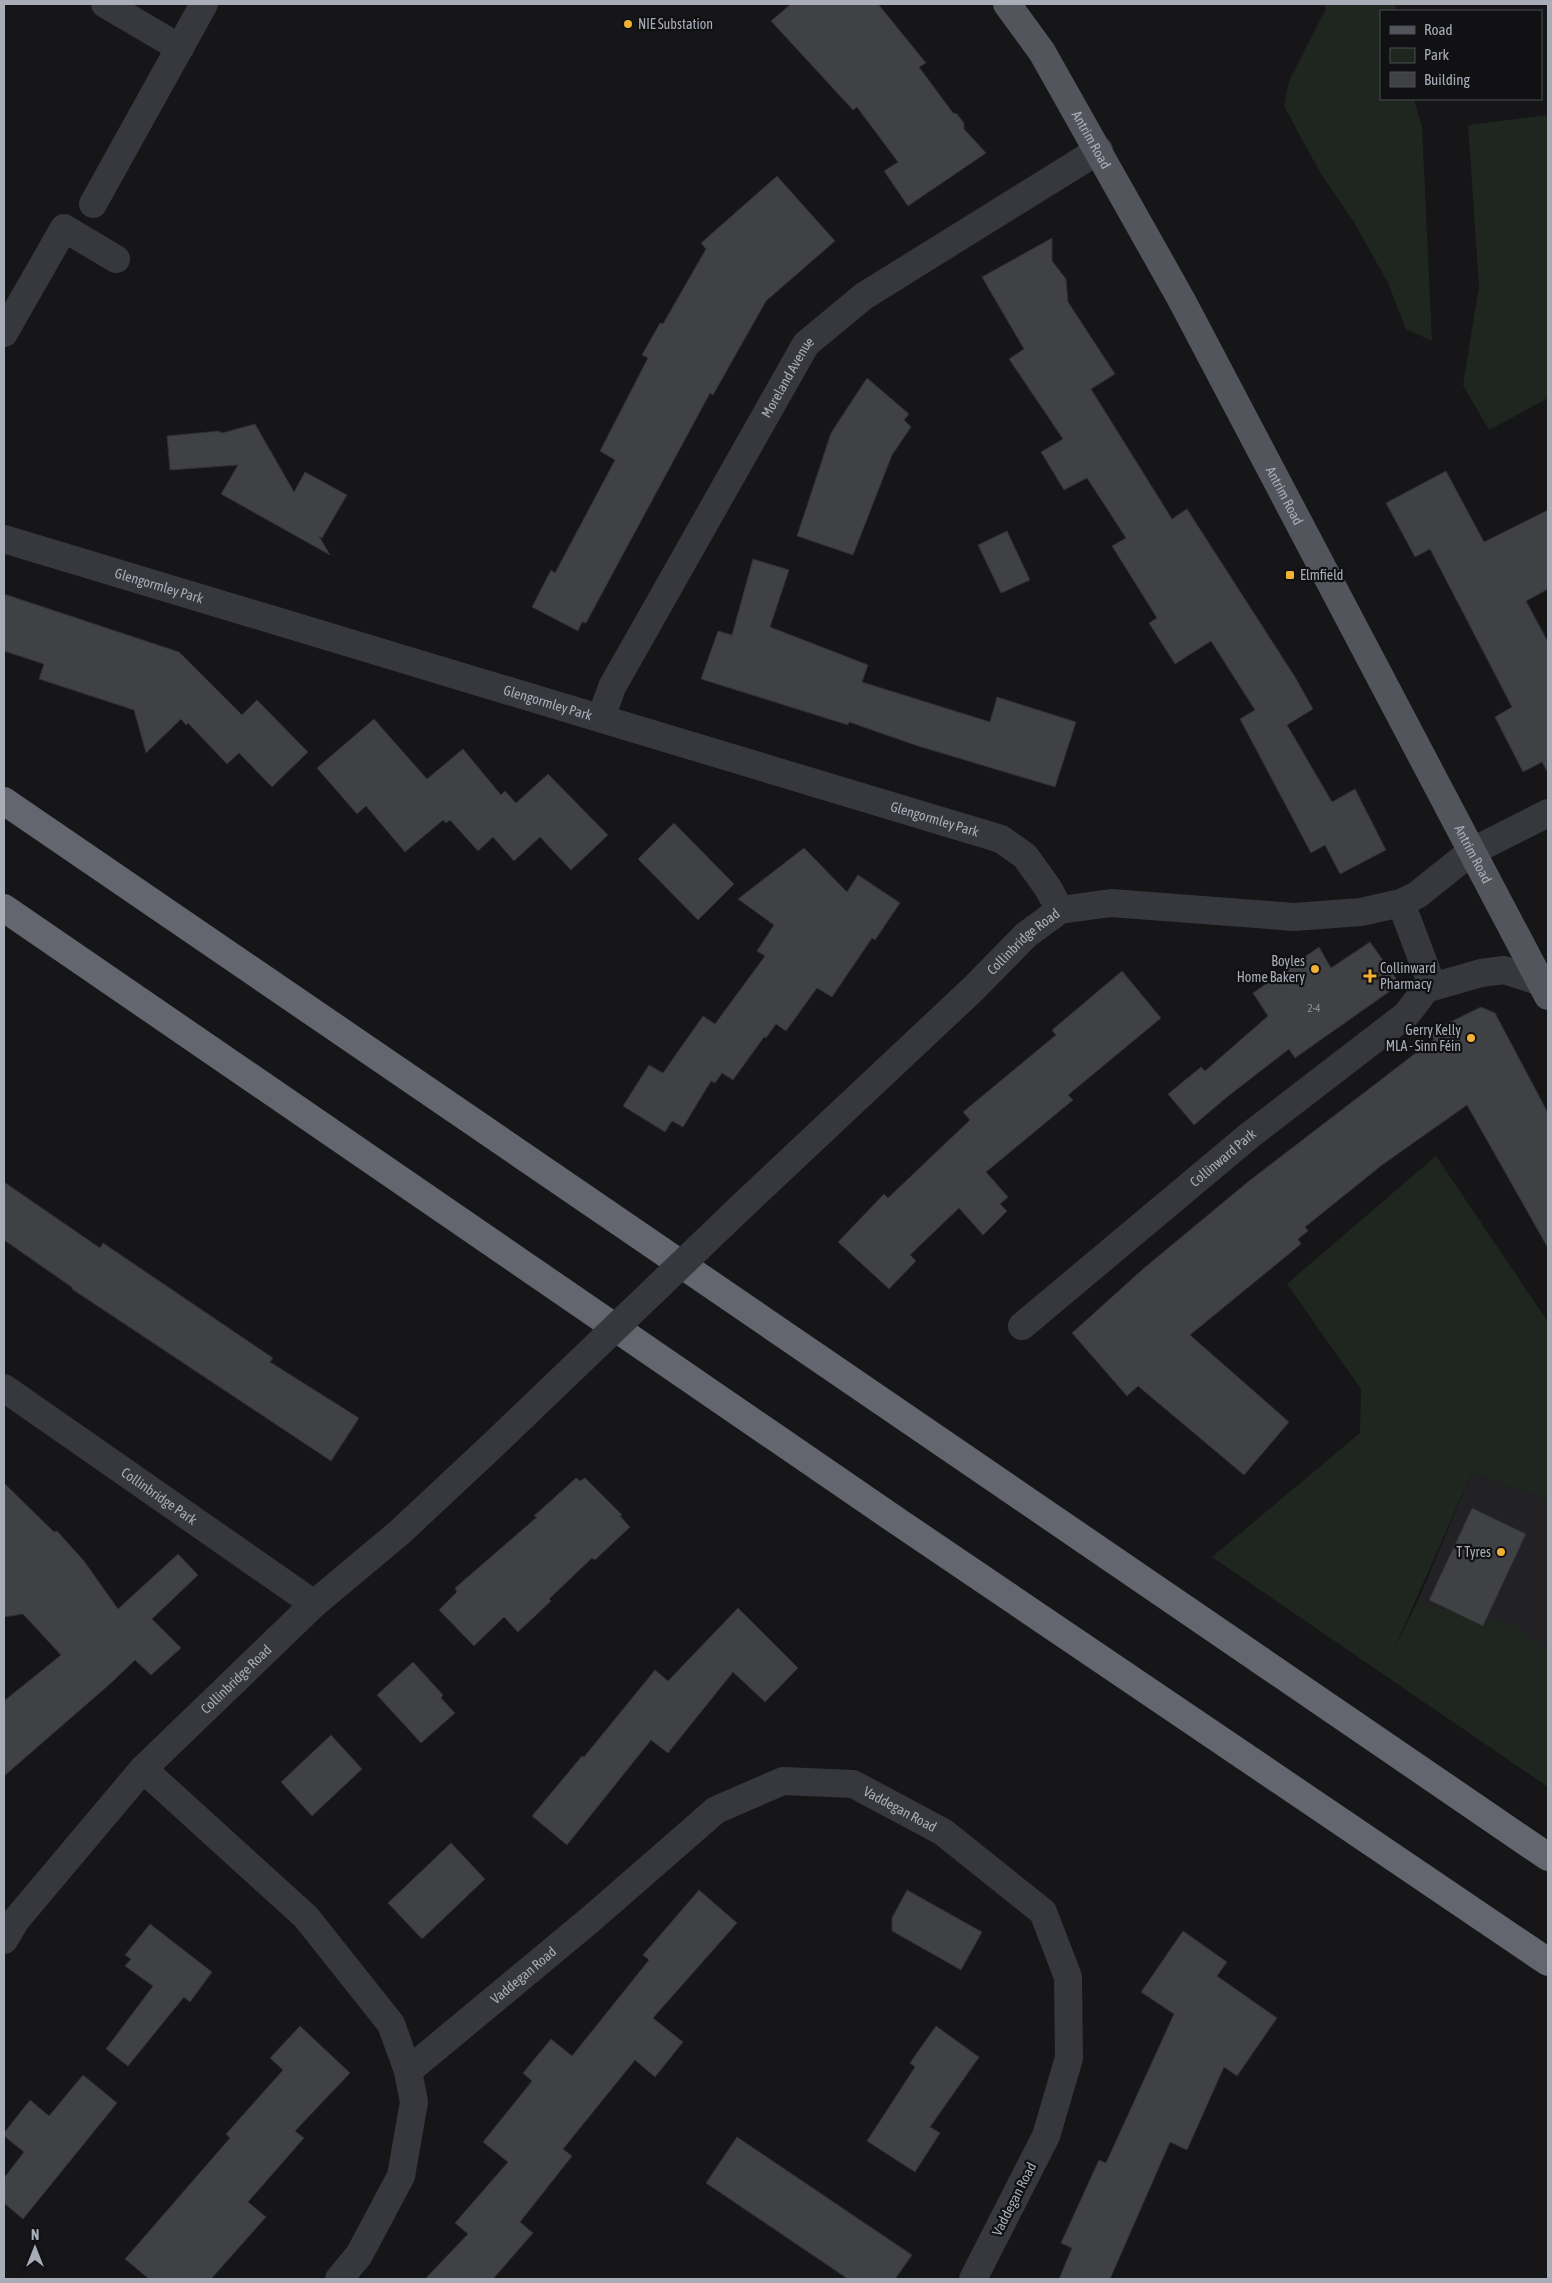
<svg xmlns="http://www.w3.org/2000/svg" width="1552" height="2283" font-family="'Asap Condensed',sans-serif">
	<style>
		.built { fill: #222225 }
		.green { fill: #1e261f }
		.building { fill: #404145; stroke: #303034 }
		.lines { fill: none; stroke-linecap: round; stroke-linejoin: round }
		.minor { stroke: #37383d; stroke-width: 28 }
		.major { stroke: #53555c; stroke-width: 28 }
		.highway { stroke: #63666e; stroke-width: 28 }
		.minor-bridge { stroke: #37383d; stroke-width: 28 }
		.poi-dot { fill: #f2b134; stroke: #111113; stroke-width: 2 }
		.labels { text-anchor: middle; stroke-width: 4.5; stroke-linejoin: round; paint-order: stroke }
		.number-label { font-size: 11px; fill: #8e929b }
		.poi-label { font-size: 14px; fill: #a8adb8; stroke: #111113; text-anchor: start }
		.street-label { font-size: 14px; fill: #a8adb8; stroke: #111113 }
	</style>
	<rect width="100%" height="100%" fill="#161618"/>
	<path class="built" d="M 1472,1473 L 1548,1499 L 1548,1650 L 1417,1603 Z"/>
	<g class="green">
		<path d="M 1324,4 L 1395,4 L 1396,11 L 1381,11 L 1381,99 L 1414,99 L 1422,127 L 1432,341 L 1406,329 L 1388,283 L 1354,222 L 1321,174 L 1284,106 L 1289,81 L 1326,9 Z"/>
		<path d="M 1548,115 L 1548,398 L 1489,430 L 1463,385 L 1479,286 L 1468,125 Z"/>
		<path d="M 1436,1156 L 1548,1322 L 1548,1499 L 1472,1473 L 1394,1649 L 1417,1603 L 1509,1625 L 1548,1648 L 1548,1787 L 1212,1557 L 1360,1433 L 1361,1389 L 1287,1284 Z"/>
	</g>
	<g class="building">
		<path d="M 791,4 L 878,4 L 926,63 L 919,67 L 953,113 L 957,114 L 964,123 L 964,129 L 986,153 L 908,206 L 884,171 L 898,162 L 857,107 L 853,110 L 771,21 Z"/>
		<path d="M 777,176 L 835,241 L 766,301 L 713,395 L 710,393 L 586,623 L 582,622 L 578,631 L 532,607 L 551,570 L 555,573 L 615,460 L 600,451 L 648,358 L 642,355 L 660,323 L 663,324 L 706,249 L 701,243 Z"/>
		<path d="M 1052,238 L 1052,261 L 1066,279 L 1068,302 L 1115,374 L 1091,389 L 1172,519 L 1187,509 L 1295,677 L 1313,709 L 1287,725 L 1332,802 L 1355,789 L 1386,850 L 1340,874 L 1325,845 L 1311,853 L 1240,719 L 1255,710 L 1211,641 L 1175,664 L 1149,623 L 1157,618 L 1112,546 L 1126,538 L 1087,478 L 1064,490 L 1041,452 L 1063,439 L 1009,359 L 1024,349 L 982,277 Z"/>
		<path d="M 867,378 L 909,414 L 904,420 L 911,427 L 892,455 L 853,555 L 797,536 L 831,433 Z"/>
		<path d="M 255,424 L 294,492 L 305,472 L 347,495 L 322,538 L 319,536 L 330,555 L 221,494 L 238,465 L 170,470 L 167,436 L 219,431 L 222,433 Z"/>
		<path d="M 1446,471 L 1484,542 L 1548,510 L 1548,589 L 1526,601 L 1548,642 L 1548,773 L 1542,762 L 1523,772 L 1495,717 L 1512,707 L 1430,549 L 1415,557 L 1386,503 Z"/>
		<path d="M 1007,531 L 1030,580 L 1001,593 L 978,545 Z"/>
		<path d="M 753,559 L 789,570 L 770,627 L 868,665 L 862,682 L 990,722 L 997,697 L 1076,722 L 1055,787 L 918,746 L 849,722 L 848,725 L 701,679 L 718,631 L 732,635 Z"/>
		<path d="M 4,594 L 179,652 L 242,715 L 257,700 L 308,752 L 272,787 L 239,753 L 227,764 L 188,723 L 186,725 L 181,719 L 146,753 L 134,710 L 39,679 L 44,664 L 4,651 Z"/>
		<path d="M 374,719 L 427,779 L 463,749 L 501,795 L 505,791 L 516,803 L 548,774 L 608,835 L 571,870 L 540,837 L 514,861 L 493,837 L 478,851 L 450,820 L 446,823 L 443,820 L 405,852 L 366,806 L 357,814 L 317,768 Z"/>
		<path d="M 674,823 L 734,884 L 698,920 L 638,859 Z"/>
		<path d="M 804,848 L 847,892 L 858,875 L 900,903 L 875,940 L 872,938 L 832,997 L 817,988 L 786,1031 L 776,1024 L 766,1038 L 764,1037 L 733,1080 L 722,1073 L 715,1083 L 711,1081 L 683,1127 L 672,1121 L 665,1132 L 623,1106 L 649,1065 L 663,1073 L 703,1016 L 715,1024 L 765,956 L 757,951 L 774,925 L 738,899 Z"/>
		<path d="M 1370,942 L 1400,984 L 1295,1058 L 1289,1049 L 1227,1097 L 1194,1125 L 1168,1094 L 1201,1067 L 1205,1071 L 1268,1016 L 1253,993 L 1319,947 L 1331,968 Z"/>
		<path d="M 1122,971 L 1161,1018 L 1068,1095 L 1073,1100 L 986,1172 L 1008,1197 L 1000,1204 L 1007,1211 L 983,1235 L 959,1208 L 910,1255 L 916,1261 L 889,1289 L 838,1242 L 884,1194 L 888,1198 L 970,1120 L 963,1112 L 1056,1035 L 1052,1030 Z"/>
		<path d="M 1481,1007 L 1495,1013 L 1548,1113 L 1548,1248 L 1467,1105 L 1382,1165 L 1305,1227 L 1308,1231 L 1298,1239 L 1301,1244 L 1190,1335 L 1289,1422 L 1244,1475 L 1138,1386 L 1127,1396 L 1072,1333 L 1143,1269 L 1249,1181 L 1434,1039 L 1430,1032 Z"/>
		<path d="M 4,1182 L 100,1248 L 103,1243 L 273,1358 L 270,1362 L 359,1418 L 331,1461 L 72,1289 L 73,1288 L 4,1240 Z"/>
		<path d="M 576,1478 L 580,1481 L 585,1478 L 622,1515 L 620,1516 L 630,1527 L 595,1560 L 592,1558 L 549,1599 L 551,1601 L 518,1632 L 504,1617 L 474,1646 L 439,1610 L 457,1592 L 455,1588 L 537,1517 L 534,1516 Z"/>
		<path d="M 4,1483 L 54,1532 L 57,1531 L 84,1561 L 118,1609 L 178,1554 L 198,1575 L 152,1619 L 181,1648 L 151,1675 L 135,1660 L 111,1683 L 4,1776 L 4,1701 L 61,1655 L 23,1614 L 4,1617 Z"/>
		<path d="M 1472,1508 L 1526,1534 L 1483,1626 L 1429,1600 Z"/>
		<path d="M 738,1608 L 798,1668 L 765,1702 L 733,1672 L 668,1753 L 651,1740 L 567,1845 L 532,1816 L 582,1756 L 584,1757 L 655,1670 L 668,1681 Z"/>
		<path d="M 413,1662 L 443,1695 L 441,1698 L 455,1713 L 421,1743 L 377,1695 Z"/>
		<path d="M 331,1735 L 362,1769 L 312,1816 L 281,1782 Z"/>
		<path d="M 451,1843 L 485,1879 L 422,1939 L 388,1903 Z"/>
		<path d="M 699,1890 L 737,1923 L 653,2018 L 683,2042 L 655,2077 L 635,2060 L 563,2149 L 572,2156 L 520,2222 L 533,2233 L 493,2279 L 425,2279 L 468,2234 L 455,2223 L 508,2162 L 483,2142 L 532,2081 L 523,2073 L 551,2039 L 572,2056 L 649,1960 L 643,1955 Z"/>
		<path d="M 907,1890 L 982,1932 L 961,1970 L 892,1931 L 892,1918 Z"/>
		<path d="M 150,1924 L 212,1972 L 190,2002 L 184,1997 L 128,2066 L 106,2049 L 153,1986 L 125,1966 L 131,1959 L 125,1955 Z"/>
		<path d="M 1183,1931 L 1227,1962 L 1217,1976 L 1277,2018 L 1237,2076 L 1224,2067 L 1187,2150 L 1170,2142 L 1110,2279 L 1059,2279 L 1072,2248 L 1061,2243 L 1099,2160 L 1106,2163 L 1174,2014 L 1141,1992 Z"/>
		<path d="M 300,2026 L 350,2073 L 295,2131 L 304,2138 L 248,2202 L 266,2217 L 211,2279 L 149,2279 L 125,2259 L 230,2138 L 226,2134 L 283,2070 L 270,2058 Z"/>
		<path d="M 936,2026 L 979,2057 L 930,2127 L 940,2133 L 915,2172 L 867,2141 L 915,2067 L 910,2063 Z"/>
		<path d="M 83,2075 L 117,2103 L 23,2219 L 4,2203 L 4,2178 L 24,2152 L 4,2136 L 4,2133 L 30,2100 L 49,2116 Z"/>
		<path d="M 737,2137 L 912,2255 L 895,2279 L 848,2279 L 706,2183 Z"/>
	</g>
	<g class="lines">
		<g class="minor">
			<path d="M 105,4 L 180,48"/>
			<path d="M 93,204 L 204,4"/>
			<path d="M 4,333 L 64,228 L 116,259"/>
			<path id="s1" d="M 4,539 L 1001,839 L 1025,856 L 1048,888 L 1060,910"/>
			<path id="s2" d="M 601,718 L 612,687 L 806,344 L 864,296 L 1099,150"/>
			<path d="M 1425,989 L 1481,973 L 1504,970 L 1541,982"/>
			<path id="s3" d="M 740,1208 L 973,989 L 1026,935 L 1060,910 L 1111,903 L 1294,917 L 1361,912 L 1401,903 L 1417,895 L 1471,852 L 1548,813"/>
			<path id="s4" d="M 1022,1326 L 1250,1135 L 1406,1015 L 1420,997 L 1430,980 L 1401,903"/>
			<path id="s5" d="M 4,1388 L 314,1604"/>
			<path d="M 143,1769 L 306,1917 L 391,2024 L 408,2071 L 414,2102 L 401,2176 L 359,2255 L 339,2279"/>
			<path id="s6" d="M 4,1940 L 16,1920 L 143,1769 L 314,1604 L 400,1532 L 494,1444"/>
			<path id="s7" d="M 408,2071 L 591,1919 L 716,1810 L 783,1781 L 853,1784 L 943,1832 L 1043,1912 L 1068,1977 L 1069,2058 L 1046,2136 L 973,2279"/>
		</g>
		<path class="major" id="s8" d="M 1007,4 L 1042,52 L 1181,299 L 1548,996"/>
		<g class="highway">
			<path d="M 4,801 L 1548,1857"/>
			<path d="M 4,908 L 900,1523 L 1548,1962"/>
		</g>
		<path class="minor-bridge" d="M 494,1444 L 740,1208"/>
	</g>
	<g class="poi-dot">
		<circle cx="628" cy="24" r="5"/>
		<rect x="1285" y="570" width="10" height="10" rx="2.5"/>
		<circle cx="1315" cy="969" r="5"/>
		<path d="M1367.5 968.5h5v5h5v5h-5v5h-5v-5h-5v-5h5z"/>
		<circle cx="1471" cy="1038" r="5"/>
		<circle cx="1501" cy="1552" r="5"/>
	</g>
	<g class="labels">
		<g class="number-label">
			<text x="1314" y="1012">2-4</text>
		</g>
		<g class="poi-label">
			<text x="638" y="29">NIE Substation</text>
			<text x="1300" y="580">Elmfield</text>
			<text x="1305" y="966" text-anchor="end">Boyles<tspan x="1305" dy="16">Home Bakery</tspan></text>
			<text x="1380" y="973">Collinward<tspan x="1380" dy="16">Pharmacy</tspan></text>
			<text x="1461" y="1035" text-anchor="end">Gerry Kelly<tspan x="1461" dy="16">MLA - Sinn Féin</tspan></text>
			<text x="1491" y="1557" text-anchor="end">T Tyres</text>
		</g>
		<g class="street-label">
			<text dy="5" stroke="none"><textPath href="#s8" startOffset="160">Antrim Road</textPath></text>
			<text dy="5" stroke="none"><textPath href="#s2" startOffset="389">Moreland Avenue</textPath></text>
			<text dy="5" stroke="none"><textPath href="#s8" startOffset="565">Antrim Road</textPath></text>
			<text dy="5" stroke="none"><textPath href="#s1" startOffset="162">Glengormley Park</textPath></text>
			<text dy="5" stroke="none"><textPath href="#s1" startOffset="568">Glengormley Park</textPath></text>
			<text dy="5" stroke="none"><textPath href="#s1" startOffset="972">Glengormley Park</textPath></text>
			<text dy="5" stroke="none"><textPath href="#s8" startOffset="970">Antrim Road</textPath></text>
			<text dy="5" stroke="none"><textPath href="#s3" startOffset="389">Collinbridge Road</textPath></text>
			<text dy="5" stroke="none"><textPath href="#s4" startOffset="262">Collinward Park</textPath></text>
			<text dy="5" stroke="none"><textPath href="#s5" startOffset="189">Collinbridge Park</textPath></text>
			<text dy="5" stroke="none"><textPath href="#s6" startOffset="350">Collinbridge Road</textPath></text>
			<text dy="5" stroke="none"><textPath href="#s7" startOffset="600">Vaddegan Road</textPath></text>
			<text dy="5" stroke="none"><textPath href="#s7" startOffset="150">Vaddegan Road</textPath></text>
			<text transform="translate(1014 2199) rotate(-63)" y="5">Vaddegan Road</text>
		</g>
	</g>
	<rect width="1552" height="2283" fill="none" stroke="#a8adb8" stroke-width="10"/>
	<rect x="1380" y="10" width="162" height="90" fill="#111113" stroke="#4d4f55"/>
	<rect x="1390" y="26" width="25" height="8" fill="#53555c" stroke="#4d4f55"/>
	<text x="1424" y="35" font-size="15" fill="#a8adb8">Road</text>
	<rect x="1390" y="48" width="25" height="15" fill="#1e261f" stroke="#4d4f55"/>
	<text x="1424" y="60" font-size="15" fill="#a8adb8">Park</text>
	<rect x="1390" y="72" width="25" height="15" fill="#404145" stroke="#4d4f55"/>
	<text x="1424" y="85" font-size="15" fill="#a8adb8">Building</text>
	<g transform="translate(35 2248)" stroke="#111113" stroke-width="4" paint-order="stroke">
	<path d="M0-4L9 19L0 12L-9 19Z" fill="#a8adb8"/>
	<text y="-8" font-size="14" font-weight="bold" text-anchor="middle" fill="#a8adb8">N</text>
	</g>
</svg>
